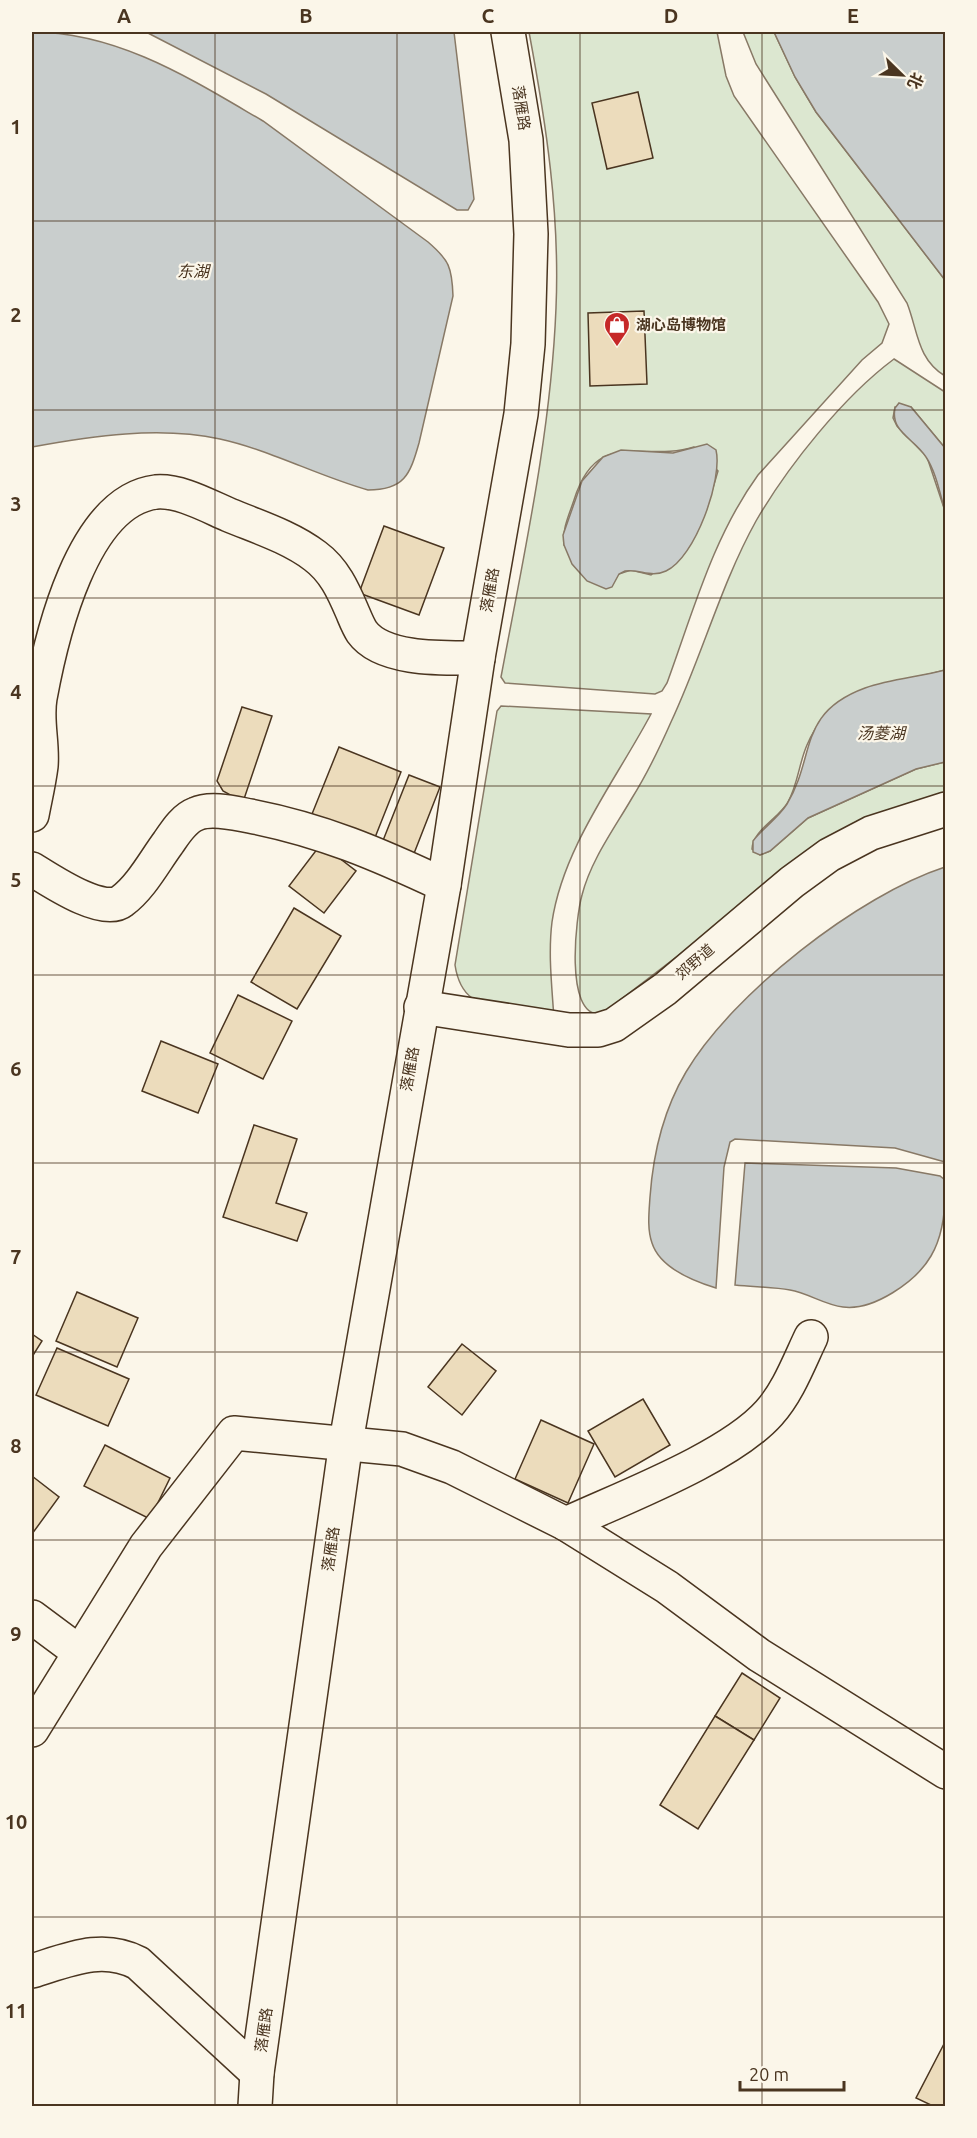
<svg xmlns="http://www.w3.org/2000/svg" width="977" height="2138" font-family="Ubuntu,'Noto Sans SC',sans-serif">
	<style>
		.green { fill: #dce7d0; stroke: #887966; stroke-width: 1.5; fill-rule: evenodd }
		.water { fill: #c9cecd; stroke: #887966; stroke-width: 1.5 }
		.building { fill: #ecdcbc; stroke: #4a3520; stroke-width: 1.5 }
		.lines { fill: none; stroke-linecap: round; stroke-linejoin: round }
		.minor-casing { stroke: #4a3520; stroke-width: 36 }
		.minor { stroke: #fbf6e9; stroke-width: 33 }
		.grid { fill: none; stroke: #4a3520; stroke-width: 1.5; stroke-opacity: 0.55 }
		.labels { text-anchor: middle; stroke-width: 4.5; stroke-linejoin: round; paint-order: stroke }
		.street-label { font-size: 15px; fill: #4a3520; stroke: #fbf6e9 }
		.poi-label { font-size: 15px; font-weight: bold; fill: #4a3520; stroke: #fbf6e9; text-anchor: start }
		.water-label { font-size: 16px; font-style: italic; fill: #4a3520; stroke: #fbf6e9 }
		.neatline { fill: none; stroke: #4a3520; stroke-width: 2 }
		.grid-label { font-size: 20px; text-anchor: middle; font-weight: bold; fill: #4a3520 }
	</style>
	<rect width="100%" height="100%" fill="#fbf6e9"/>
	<g class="green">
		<path d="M 529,32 L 717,32 L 726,76 L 734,96 L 878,302 L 889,324 L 882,343 L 862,360 L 758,475 C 713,537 693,612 667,683 L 662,691 L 655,694 L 505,683 L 501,677 C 524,554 551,432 556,308 C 560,214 546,123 529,32 ZM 694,447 L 718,471 L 707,508 L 694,538 L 651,575 L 631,570 L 619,574 L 564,545 C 562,529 569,515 574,500 C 597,426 644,463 694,447 Z"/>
		<path d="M 743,32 L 774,32 L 795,77 L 816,112 L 945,280 L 945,376 C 917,359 918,331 907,303 L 756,64 Z"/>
		<path d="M 894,359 L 945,392 L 945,448 L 911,407 L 895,407 L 893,418 L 897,426 L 927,457 L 945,511 L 945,670 C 887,687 835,680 807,745 C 799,763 798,784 788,802 C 779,818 752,831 752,849 L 760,855 L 770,851 L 808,818 L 916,769 L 945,762 L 945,796 L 824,844 L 607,1010 L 600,1014 C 564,1016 576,916 582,895 C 591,860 614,829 632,798 C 647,774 660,747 671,722 C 702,656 721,584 756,521 C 788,466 843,397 894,359 Z"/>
		<path d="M 501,706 L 651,714 C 616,780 563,847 552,922 C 548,954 552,987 554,1019 C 538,1015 482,1007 472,998 C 461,990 457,978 455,965 L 497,711 Z"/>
	</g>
	<g class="water">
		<path d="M 32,32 C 118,32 191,79 263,121 L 428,242 C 449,260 452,267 453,296 L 419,443 C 410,475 404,490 368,490 C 318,476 270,450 220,439 C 159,426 92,436 32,447 Z"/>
		<path d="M 146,32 L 454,32 L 474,199 L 468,210 L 457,210 L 266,94 Z"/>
		<path d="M 774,32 L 945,32 L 945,280 L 816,112 L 795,77 Z"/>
		<path d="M 899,403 L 911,407 L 945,448 L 945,511 C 940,494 936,472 926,457 C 915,439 890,432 895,408 Z"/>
		<path d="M 707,444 L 716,450 C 723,479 695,558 666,571 C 651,578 640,569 625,571 L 619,574 L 612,587 L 606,589 L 587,581 L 572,564 L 564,545 L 563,535 L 582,481 L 603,457 L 621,450 L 673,453 Z"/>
		<path d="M 945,670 L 945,762 L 916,769 L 808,818 L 770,851 L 760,855 L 753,852 L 753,841 C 763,828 778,818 787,804 C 816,756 797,713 865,688 C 891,679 919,677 945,670 Z"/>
		<path d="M 945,867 L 945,1162 L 895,1148 L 735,1139 L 730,1142 L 724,1167 L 716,1288 C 693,1281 660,1268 652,1243 C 647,1229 649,1212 650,1197 C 653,1155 664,1109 686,1072 C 733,993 859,895 945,867 Z"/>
		<path d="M 745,1163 L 896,1168 L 940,1176 L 945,1180 C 946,1205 944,1234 931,1256 C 916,1282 873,1311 843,1307 C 825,1305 808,1293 790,1290 C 772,1287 753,1287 735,1285 Z"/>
	</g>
	<g class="building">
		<path d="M 638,92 L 653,158 L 607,169 L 592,103 Z"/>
		<path d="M 644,311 L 647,384 L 590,386 L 588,313 Z"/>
		<path d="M 384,526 L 444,548 L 419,615 L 359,593 Z"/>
		<path d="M 242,707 L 272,716 L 243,802 L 223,791 L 217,781 Z"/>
		<path d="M 339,747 L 401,772 L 374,840 L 312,814 Z"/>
		<path d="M 409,775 L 440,787 L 413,856 L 382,843 Z"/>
		<path d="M 321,844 L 356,871 L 324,913 L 289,886 Z"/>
		<path d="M 294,908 L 341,936 L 297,1009 L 251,982 Z"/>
		<path d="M 238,995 L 292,1021 L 263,1079 L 210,1053 Z"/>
		<path d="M 161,1041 L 218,1064 L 198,1113 L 142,1091 Z"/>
		<path d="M 254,1125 L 297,1139 L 276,1203 L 307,1213 L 297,1241 L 223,1217 Z"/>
		<path d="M 77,1292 L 138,1318 L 117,1367 L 56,1341 Z"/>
		<path d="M 32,1334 L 42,1341 L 32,1357 Z"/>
		<path d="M 462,1344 L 496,1371 L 462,1415 L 428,1387 Z"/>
		<path d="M 57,1348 L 129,1379 L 108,1426 L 36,1395 Z"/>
		<path d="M 643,1399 L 670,1445 L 615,1477 L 588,1431 Z"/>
		<path d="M 541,1420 L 594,1444 L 568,1503 L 515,1479 Z"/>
		<path d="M 105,1445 L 170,1478 L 150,1519 L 84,1486 Z"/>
		<path d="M 32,1476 L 59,1497 L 32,1534 Z"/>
		<path d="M 742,1673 L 780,1698 L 754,1740 L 715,1716 Z"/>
		<path d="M 715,1716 L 754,1740 L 698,1829 L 660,1805 Z"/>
		<path d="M 946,2040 L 946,2106 L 933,2106 L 916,2098 Z"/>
	</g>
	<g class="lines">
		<defs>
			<g id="minor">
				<path d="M 32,815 C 35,799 39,782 41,766 C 43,743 36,721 40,698 C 51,638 82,501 156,492 C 180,490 208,506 229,515 C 258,527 290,537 315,556 C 334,570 343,590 352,611 C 355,618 358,626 362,632 C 383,661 446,658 478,658"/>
				<path d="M 32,869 C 50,880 103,916 122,901 C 141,887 154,862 168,843 C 175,833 183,819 196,814 C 211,807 234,813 250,816 C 322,830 378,854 444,885"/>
				<path d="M 421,1007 L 569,1030 L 598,1030 L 614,1025 L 665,989 L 792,882 L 829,855 L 871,833 L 946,809"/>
				<path d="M 566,1524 C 622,1498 729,1458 769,1413 C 788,1392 799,1362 811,1337"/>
				<path d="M 32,1617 L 79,1652"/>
				<path d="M 32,1730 L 146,1546 L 234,1433 L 402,1449 L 452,1467 L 566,1524 L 667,1587 L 759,1655 L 946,1772"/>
				<path d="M 32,1971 C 68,1960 102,1944 138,1963 L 257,2073"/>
				<path d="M 255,2106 L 257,2073 L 346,1442 L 444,885 L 478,658 L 521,414 L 528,344 L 531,234 L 526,140 L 508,32"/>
			</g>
		</defs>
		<use href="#minor" class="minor-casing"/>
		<use href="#minor" class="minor"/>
	</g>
	<path class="grid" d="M 215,32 L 215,2106M 397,32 L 397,2106M 580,32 L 580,2106M 762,32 L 762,2106M 32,221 L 946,221M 32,410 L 946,410M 32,598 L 946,598M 32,786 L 946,786M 32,975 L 946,975M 32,1163 L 946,1163M 32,1352 L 946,1352M 32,1540 L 946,1540M 32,1728 L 946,1728M 32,1917 L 946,1917"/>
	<defs>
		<symbol id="shop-pin" viewBox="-11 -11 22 30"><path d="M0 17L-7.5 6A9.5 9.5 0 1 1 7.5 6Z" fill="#c62828" stroke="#fbf6e9"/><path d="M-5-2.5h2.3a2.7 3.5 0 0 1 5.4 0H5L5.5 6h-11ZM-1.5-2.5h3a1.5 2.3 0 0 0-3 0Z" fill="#fff"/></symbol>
	</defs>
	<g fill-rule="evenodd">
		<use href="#shop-pin" x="602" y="310" width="30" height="40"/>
	</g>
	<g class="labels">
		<g class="street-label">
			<text transform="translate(521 108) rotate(81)" y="5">落雁路</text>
			<text transform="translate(490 590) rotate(-80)" y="5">落雁路</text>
			<text transform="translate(695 962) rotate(-41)" y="5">郊野道</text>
			<text transform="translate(410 1069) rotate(-80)" y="5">落雁路</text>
			<text transform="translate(331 1549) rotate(-82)" y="5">落雁路</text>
			<text transform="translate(264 2030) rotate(-82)" y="5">落雁路</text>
		</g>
		<g class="poi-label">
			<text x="636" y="330">湖心岛博物馆</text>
		</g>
		<g class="water-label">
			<text x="193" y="277">东湖</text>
			<text x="881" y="739">汤菱湖</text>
		</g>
	</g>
	<rect width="977" height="2138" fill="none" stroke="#fbf6e9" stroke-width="66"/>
	<g transform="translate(902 75) rotate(114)" stroke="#fbf6e9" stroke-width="4.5" paint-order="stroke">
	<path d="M0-4.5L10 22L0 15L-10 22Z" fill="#4a3520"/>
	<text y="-9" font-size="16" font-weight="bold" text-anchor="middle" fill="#4a3520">北</text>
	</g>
	<path d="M740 2081v9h104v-9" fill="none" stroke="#4a3520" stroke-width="3"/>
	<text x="749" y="2081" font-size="18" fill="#4a3520" stroke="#fbf6e9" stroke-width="4.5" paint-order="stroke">20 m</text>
	<rect x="33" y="33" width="911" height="2072" class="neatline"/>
	<g class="grid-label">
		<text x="124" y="23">A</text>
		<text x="306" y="23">B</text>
		<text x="488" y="23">C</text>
		<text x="671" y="23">D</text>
		<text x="853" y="23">E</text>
		<text x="16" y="134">1</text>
		<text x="16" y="322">2</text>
		<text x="16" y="511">3</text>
		<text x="16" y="699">4</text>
		<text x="16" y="887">5</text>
		<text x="16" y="1076">6</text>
		<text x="16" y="1264">7</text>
		<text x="16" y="1453">8</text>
		<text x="16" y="1641">9</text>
		<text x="16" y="1829">10</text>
		<text x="16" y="2018">11</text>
	</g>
</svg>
